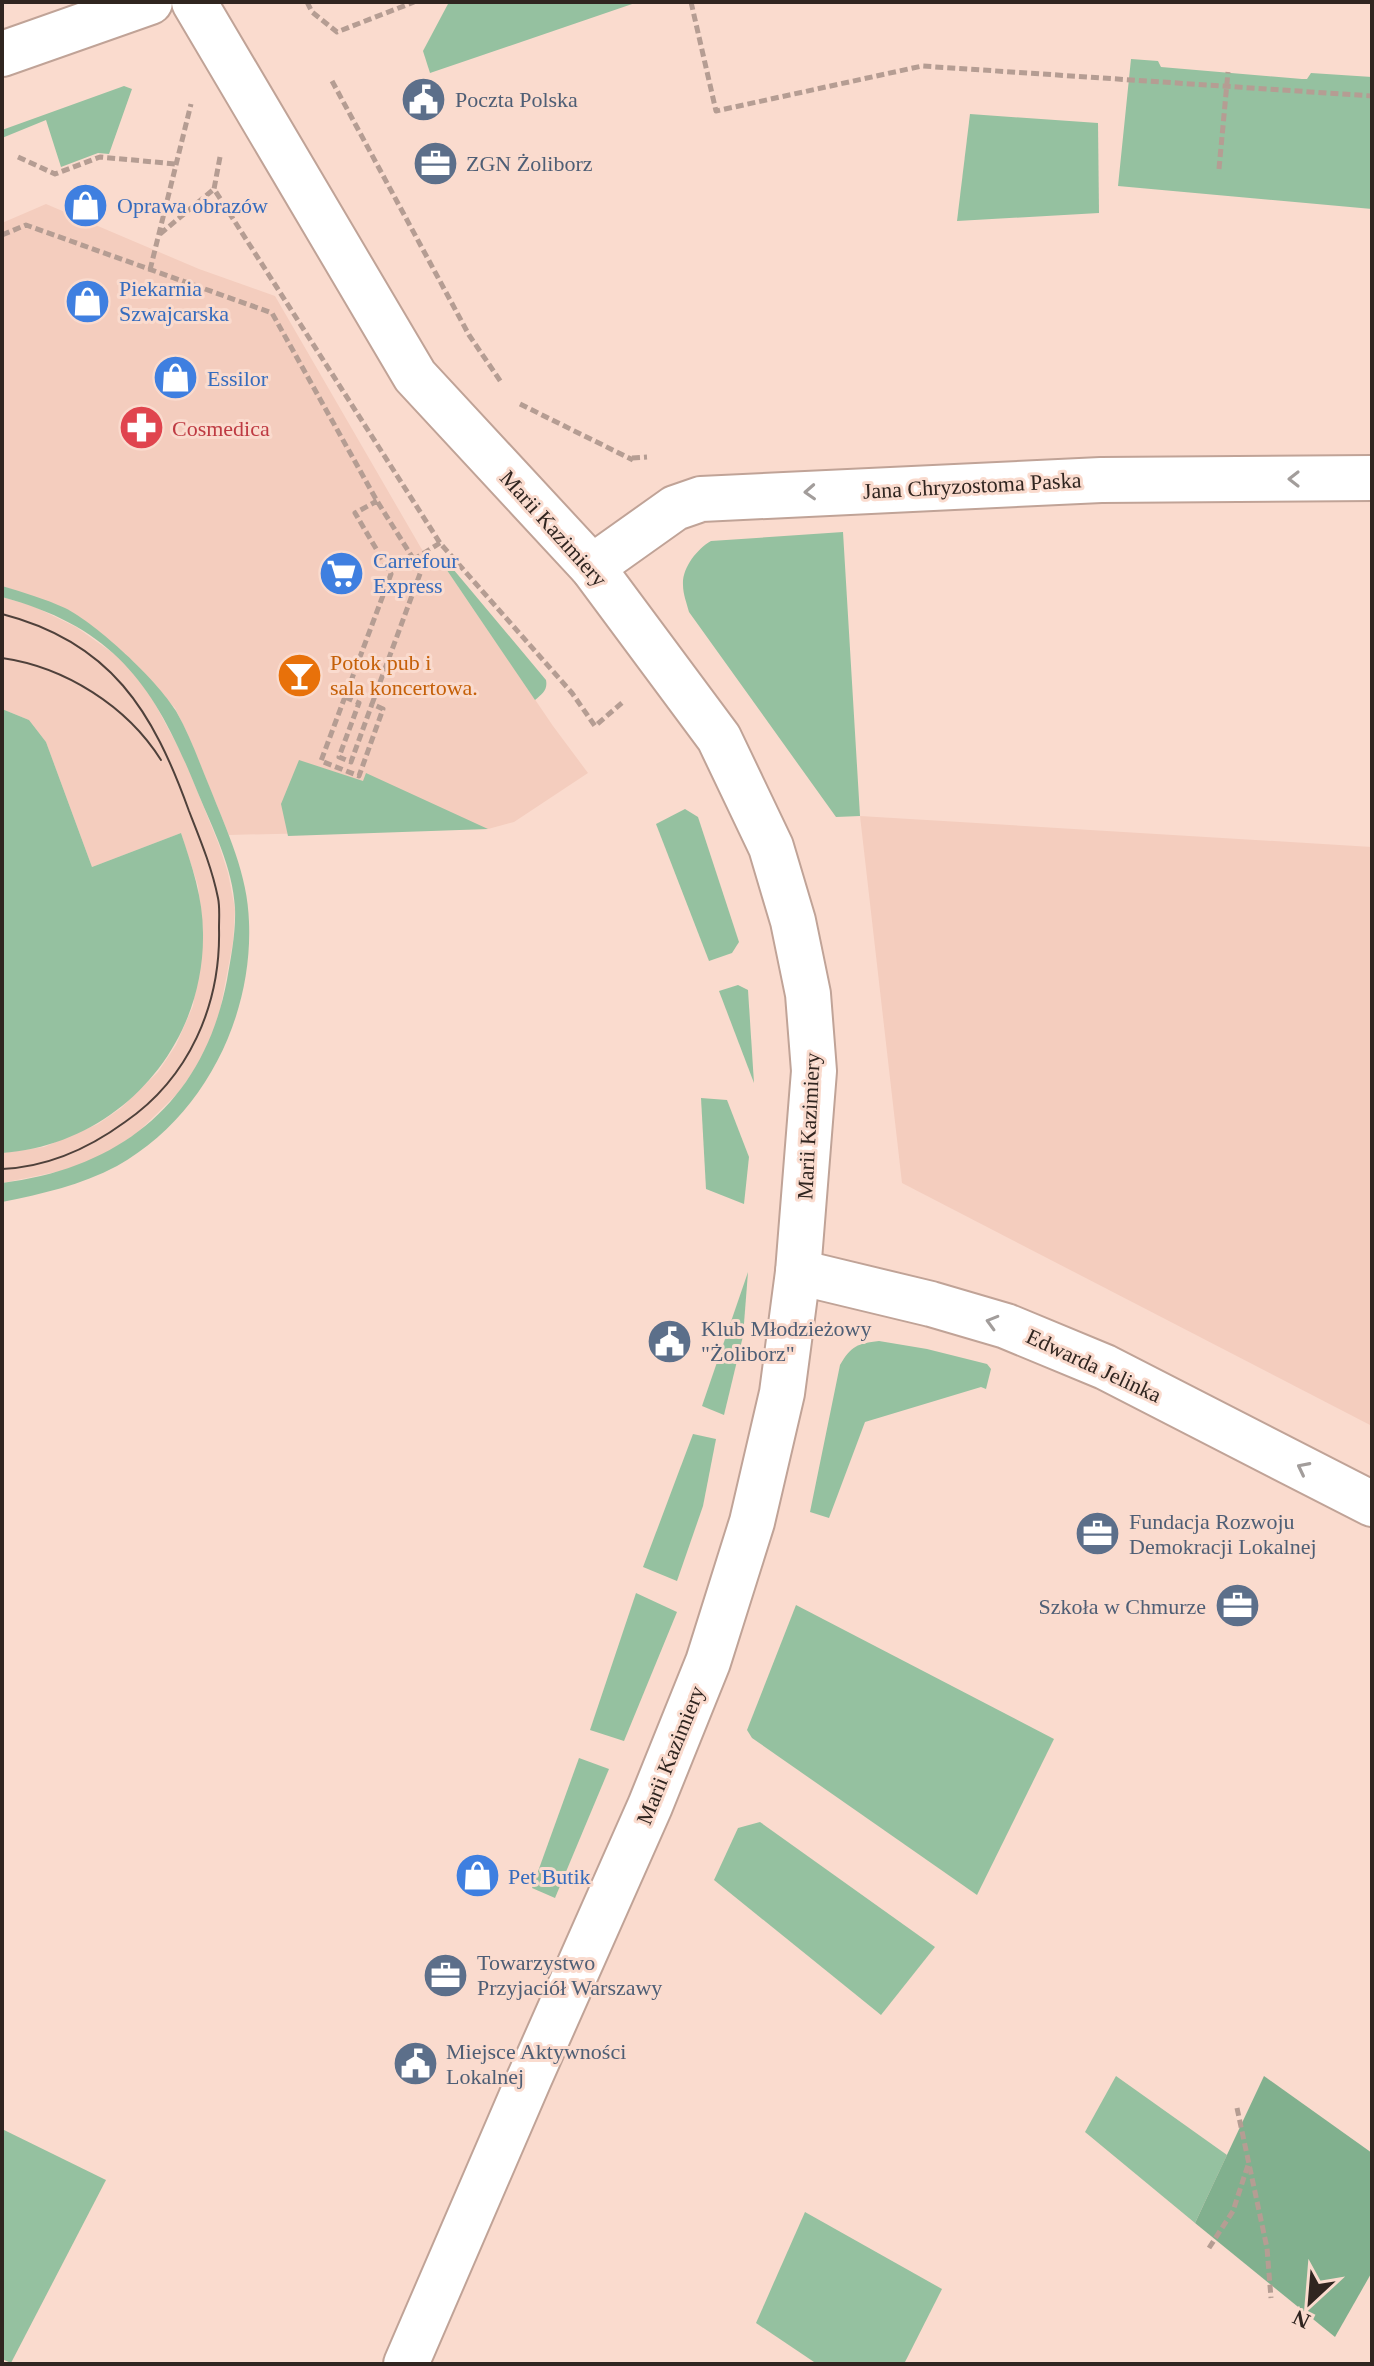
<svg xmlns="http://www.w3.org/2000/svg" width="1374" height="2366" font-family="Georgia,serif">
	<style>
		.built { fill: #f4cdbe }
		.green { fill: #95c1a0 }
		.forest { fill: #81b08e }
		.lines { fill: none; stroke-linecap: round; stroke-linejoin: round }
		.minor-casing { stroke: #c0a397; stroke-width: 48 }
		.tertiary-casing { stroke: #c0a397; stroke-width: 48 }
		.path { stroke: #b59d93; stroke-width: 5; stroke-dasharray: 8 4; stroke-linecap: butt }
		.minor { stroke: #fff; stroke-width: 44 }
		.tertiary { stroke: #fff; stroke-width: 44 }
		.tram { stroke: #4f413b; stroke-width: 2 }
		.oneway { stroke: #a29d9b }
		.labels { text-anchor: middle; stroke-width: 6; stroke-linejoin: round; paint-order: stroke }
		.service-label { font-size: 22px; fill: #4e5e75; stroke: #fadbce; text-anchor: start }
		.shop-label { font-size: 22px; fill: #366cbe; stroke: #fadbce; text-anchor: start }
		.health-label { font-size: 22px; fill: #be3a42; stroke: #fadbce; text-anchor: start }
		.street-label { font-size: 22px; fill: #302520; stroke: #fadbce }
		.food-label { font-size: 22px; fill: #c56008; stroke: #fadbce; text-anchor: start }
	</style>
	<rect width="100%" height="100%" fill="#fadbce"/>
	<g class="built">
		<path d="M 46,204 L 199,269 L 275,296 L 421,548 L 431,562 L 438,557 L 553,726 L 588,773 L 514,822 L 488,829 L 229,835 L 188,735 L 175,708 L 96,629 L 67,609 L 2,586 L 2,223 Z"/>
		<path d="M 2,597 L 33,606 L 76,627 L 120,658 L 147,689 L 184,758 L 219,845 L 228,873 L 235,909 L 233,942 L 218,1021 L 202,1058 L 179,1092 L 137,1133 L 104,1155 L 66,1170 L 2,1183 L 2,1153 L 44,1147 L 98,1124 L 121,1108 L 158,1072 L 176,1045 L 193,1006 L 203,933 L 198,886 L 181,833 L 92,867 L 46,742 L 29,720 L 2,709 Z"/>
		<path d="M 860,816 L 1372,847 L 1372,1426 L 902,1183 Z"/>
	</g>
	<g class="green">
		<path d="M 449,2 L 638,2 L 430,73 L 423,51 Z"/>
		<path d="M 1131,59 L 1158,61 L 1161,67 L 1302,79 L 1307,79 L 1311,73 L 1372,77 L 1372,209 L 1118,186 Z"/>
		<path d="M 124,86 L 132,89 L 109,154 L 98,153 L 61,167 L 46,120 L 2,138 L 2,130 Z"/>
		<path d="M 970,114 L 1098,123 L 1099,213 L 957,221 Z"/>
		<path d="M 843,532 L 860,816 L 836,817 L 689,612 C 687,604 683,594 683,585 C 682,568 697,549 711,541 Z"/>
		<path d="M 438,557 L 443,557 L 546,680 C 548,690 542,694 535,700 Z"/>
		<path d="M 2,586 C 23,592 45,599 65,608 C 97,624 157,680 176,711 C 190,735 199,762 210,788 C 227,831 248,875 249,922 C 253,1018 203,1118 117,1166 C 81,1185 42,1194 2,1202 L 2,1183 C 122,1168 204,1101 227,980 C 231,957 236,932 235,908 C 233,868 213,829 198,793 C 156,688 117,628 2,597 Z"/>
		<path d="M 2,709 L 29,720 L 46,742 L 92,867 L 181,833 C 192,866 203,898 203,933 C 205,1048 117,1145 2,1153 Z"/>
		<path d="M 299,760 L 363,781 L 366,773 L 488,829 L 288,836 L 281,804 Z"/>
		<path d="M 685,809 L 698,817 L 739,942 L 732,953 L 709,961 L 656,824 Z"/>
		<path d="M 738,985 L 748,990 L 754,1083 L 719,991 Z"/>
		<path d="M 701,1098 L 727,1100 L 749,1157 L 744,1204 L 706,1189 Z"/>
		<path d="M 748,1272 L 743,1336 L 724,1415 L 702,1406 Z"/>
		<path d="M 879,1341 L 927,1349 L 987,1364 L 991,1369 L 986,1389 L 981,1387 L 865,1422 L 829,1518 L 810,1512 L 840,1365 C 852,1345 857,1344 879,1341 Z"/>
		<path d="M 693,1434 L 716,1439 L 703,1506 L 677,1581 L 643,1567 Z"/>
		<path d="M 636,1593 L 677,1612 L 624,1741 L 590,1730 Z"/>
		<path d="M 796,1605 L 1054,1739 L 977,1895 L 752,1738 L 747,1730 Z"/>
		<path d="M 579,1758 L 609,1769 L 555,1898 L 532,1888 Z"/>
		<path d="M 760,1822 L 935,1947 L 881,2015 L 714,1880 L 738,1828 Z"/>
		<path d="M 1116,2076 L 1227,2155 L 1195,2223 L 1085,2132 Z"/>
		<path d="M 2,2129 L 106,2180 L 11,2363 L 2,2359 Z"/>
		<path d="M 805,2212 L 942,2289 L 904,2364 L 817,2364 L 756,2323 Z"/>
	</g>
	<path class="forest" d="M 1264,2076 L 1372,2153 L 1372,2272 L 1335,2337 L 1195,2223 Z"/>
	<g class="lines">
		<defs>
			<g id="minor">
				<path d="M 194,2 L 415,376 L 592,567 L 719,738 L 771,847 L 793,921 L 808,994 L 814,1071 L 798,1272 L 782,1393 L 752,1522 L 708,1662 L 650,1806 L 529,2079 L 406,2364"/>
				<path d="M 592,567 L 675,508 L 701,499 L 1101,480 L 1372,478"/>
				<path d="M 798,1272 L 931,1304 L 1006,1326 L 1105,1367 L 1372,1504"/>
			</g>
			<path id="tertiary" d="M 2,54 L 150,2"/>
		</defs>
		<use href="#minor" class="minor-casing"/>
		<use href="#tertiary" class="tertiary-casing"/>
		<g class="path">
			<path d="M 307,2 L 312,12 L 337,32 L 414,2"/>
			<path d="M 691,2 L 716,111 L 922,66 L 1372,96"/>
			<path d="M 332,81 L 469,335 L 501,382"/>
			<path d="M 18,157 L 55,174 L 100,157 L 176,164"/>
			<path d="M 220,157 L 214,189 L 440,543 L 572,693 L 595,726 L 623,702"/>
			<path d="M 1219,169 L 1228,72"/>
			<path d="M 160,234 L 214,189"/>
			<path d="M 2,235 L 26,225 L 272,313 L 377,501 L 421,571 L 372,704 L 383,709 L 359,776 L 321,761 L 391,574 L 355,513 L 377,501"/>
			<path d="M 150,270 L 191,104"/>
			<path d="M 520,404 L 633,460"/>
			<path d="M 632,458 L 647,457"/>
			<path d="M 413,560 L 440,543"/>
			<path d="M 345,697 L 359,703 L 339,757 L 351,762 L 372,704"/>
			<path d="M 1237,2108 L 1267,2248 L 1271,2298"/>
			<path d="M 1209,2248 L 1233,2211 L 1248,2165"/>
		</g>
		<use href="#minor" class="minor"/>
		<use href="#tertiary" class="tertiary"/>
		<g class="tram">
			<path d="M 2,614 C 111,642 153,711 189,811 C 200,839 212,868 218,898 C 220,907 219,918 219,928 C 221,1005 189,1078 125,1122 C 88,1149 48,1167 2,1169"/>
			<path d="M 2,658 C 65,667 127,706 161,760"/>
		</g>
	</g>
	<defs><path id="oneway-chevron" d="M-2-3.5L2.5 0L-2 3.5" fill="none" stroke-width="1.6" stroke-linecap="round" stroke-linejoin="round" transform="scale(2)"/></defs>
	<g class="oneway">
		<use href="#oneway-chevron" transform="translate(1294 479) rotate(180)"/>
		<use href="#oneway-chevron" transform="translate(810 492) rotate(177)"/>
		<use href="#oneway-chevron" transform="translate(992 1322) rotate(-164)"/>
		<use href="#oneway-chevron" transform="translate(1303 1468) rotate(-153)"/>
	</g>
	<defs>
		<symbol id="civic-disc" viewBox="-11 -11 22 22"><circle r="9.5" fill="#5c6f8a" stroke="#fadbce"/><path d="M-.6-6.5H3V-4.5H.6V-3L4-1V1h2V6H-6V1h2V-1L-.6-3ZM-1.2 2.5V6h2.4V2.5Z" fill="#fff"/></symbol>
		<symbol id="office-disc" viewBox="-11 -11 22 22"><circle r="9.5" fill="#5c6f8a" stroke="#fadbce"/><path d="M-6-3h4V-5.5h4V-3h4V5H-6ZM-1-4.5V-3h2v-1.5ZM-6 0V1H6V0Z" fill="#fff"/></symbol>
		<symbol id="shop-disc" viewBox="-11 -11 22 22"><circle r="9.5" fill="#3f7fe0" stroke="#fadbce"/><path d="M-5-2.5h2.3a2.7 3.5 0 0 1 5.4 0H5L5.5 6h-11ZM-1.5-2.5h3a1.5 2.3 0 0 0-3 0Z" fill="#fff"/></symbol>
		<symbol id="pharmacy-disc" viewBox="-11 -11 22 22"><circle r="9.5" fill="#e0444e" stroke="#fadbce"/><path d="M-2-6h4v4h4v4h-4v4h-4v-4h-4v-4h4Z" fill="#fff"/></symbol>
		<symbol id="supermarket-disc" viewBox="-11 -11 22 22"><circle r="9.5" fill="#3f7fe0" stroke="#fadbce"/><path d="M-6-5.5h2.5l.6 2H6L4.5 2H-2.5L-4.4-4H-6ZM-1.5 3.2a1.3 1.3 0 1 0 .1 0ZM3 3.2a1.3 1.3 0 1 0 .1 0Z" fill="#fff"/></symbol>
		<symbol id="bar-disc" viewBox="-11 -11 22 22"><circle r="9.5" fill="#e8710a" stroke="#fadbce"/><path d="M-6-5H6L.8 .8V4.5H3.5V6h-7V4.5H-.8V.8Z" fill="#fff"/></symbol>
	</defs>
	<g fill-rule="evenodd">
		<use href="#civic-disc" x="398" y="74" width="51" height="51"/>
		<use href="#office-disc" x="410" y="138" width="51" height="51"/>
		<use href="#shop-disc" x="60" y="180" width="51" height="51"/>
		<use href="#shop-disc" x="62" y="276" width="51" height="51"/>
		<use href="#shop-disc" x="150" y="352" width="51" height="51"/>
		<use href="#pharmacy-disc" x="116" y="402" width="51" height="51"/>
		<use href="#supermarket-disc" x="316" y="548" width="51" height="51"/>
		<use href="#bar-disc" x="274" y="650" width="51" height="51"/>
		<use href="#civic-disc" x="644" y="1316" width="51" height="51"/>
		<use href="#office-disc" x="1072" y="1508" width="51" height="51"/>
		<use href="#office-disc" x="1212" y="1580" width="51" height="51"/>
		<use href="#shop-disc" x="452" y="1850" width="51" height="51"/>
		<use href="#office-disc" x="420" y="1950" width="51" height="51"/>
		<use href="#civic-disc" x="390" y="2038" width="51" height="51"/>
	</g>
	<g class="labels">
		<g class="service-label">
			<text x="455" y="107">Poczta Polska</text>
			<text x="466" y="171">ZGN Żoliborz</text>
			<text x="701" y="1336">Klub Młodzieżowy<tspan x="701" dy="25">"Żoliborz"</tspan></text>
			<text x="1129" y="1529">Fundacja Rozwoju<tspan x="1129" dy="25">Demokracji Lokalnej</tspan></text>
			<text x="1206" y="1614" text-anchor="end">Szkoła w Chmurze</text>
			<text x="477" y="1970">Towarzystwo<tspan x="477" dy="25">Przyjaciół Warszawy</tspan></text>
			<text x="446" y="2059">Miejsce Aktywności<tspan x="446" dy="25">Lokalnej</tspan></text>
		</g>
		<g class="shop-label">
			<text x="117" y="213">Oprawa obrazów</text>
			<text x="119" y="296">Piekarnia<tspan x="119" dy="25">Szwajcarska</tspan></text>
			<text x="207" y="386">Essilor</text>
			<text x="373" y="568">Carrefour<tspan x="373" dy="25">Express</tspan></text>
			<text x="508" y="1884">Pet Butik</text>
		</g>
		<g class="health-label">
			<text x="172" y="436">Cosmedica</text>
		</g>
		<g class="street-label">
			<text transform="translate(972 485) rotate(-3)" y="8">Jana Chryzostoma Paska</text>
			<text transform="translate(554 528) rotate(48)" y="8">Marii Kazimiery</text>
			<text transform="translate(808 1126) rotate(-87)" y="8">Marii Kazimiery</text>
			<text transform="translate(1094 1365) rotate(25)" y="8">Edwarda Jelinka</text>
			<text transform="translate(670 1755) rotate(-68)" y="8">Marii Kazimiery</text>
		</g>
		<g class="food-label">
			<text x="330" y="670">Potok pub i<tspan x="330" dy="25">sala koncertowa.</tspan></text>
		</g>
	</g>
	<rect width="1374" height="2366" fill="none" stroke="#302520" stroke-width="8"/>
	<g transform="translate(1310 2302) rotate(206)" stroke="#fadbce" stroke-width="6" paint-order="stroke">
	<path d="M0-6L14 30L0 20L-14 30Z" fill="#302520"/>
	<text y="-12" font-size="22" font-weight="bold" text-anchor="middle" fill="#302520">N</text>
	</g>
</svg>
